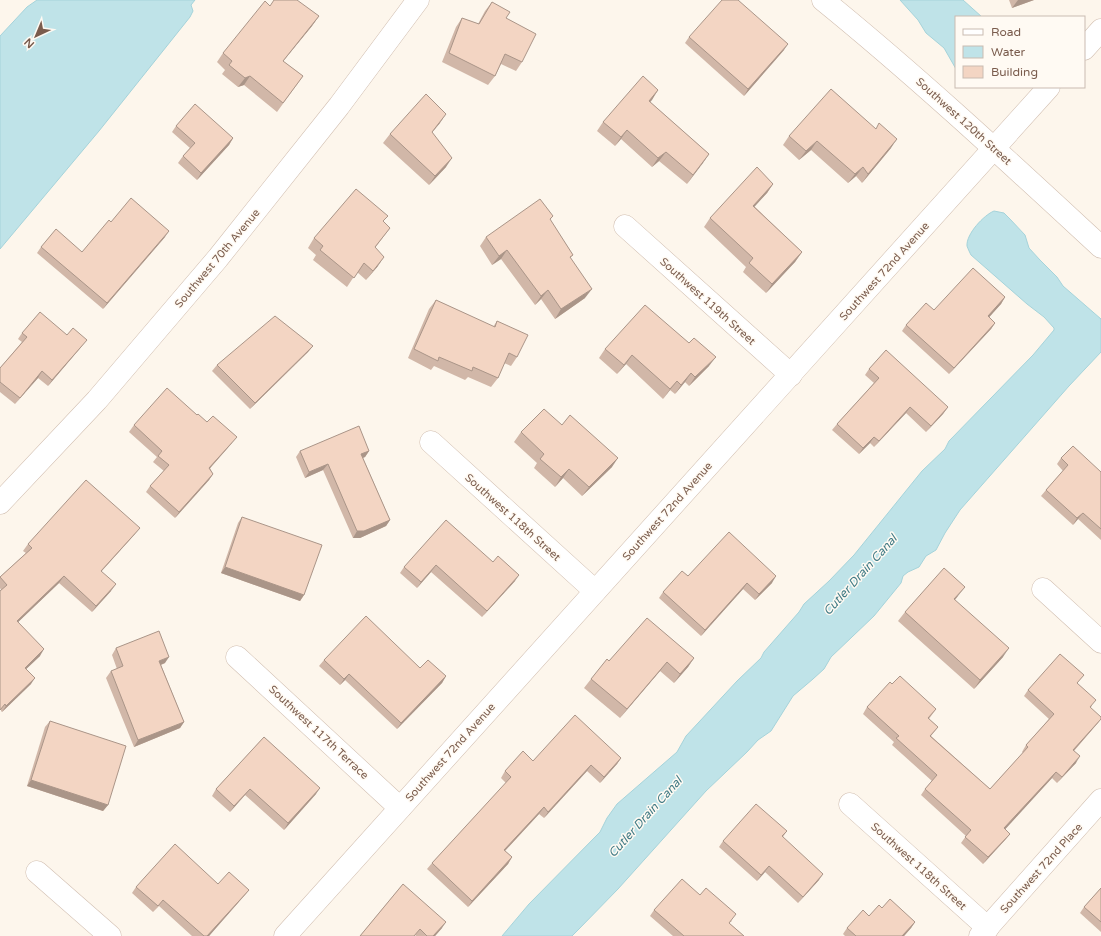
<svg xmlns="http://www.w3.org/2000/svg" width="1101" height="936" font-family="'Varela Round',sans-serif">
	<style>
		.water { fill: #bfe3e8; stroke: #a5d3da }
		.lines { fill: none; stroke-linecap: round; stroke-linejoin: round }
		.minor-casing { stroke: #d1beb0; stroke-width: 23 }
		.tertiary-casing { stroke: #d1beb0; stroke-width: 23 }
		.minor { stroke: #fff; stroke-width: 22 }
		.tertiary { stroke: #fff; stroke-width: 22 }
		.wall { fill: #d1b7a8 }
		.shaded-wall { fill: #aa9588 }
		.building { fill: #f3d5c3; stroke: #aa9588 }
		.labels { text-anchor: middle; stroke-width: 3; stroke-linejoin: round; paint-order: stroke }
		.street-label { font-size: 11px; fill: #7a5c4d; stroke: #fffaf3 }
		.water-label { font-size: 12px; font-style: italic; fill: #437c86; stroke: #fffaf3 }
	</style>
	<rect width="100%" height="100%" fill="#fdf6ec"/>
	<g class="water">
		<path d="M 37,0 L 195,0 L 191,5 L 193,11 L 190,17 L 99,131 L 0,249 L 0,36 L 27,7 Z"/>
		<path d="M 900,0 L 963,0 L 982,17 L 956,17 L 956,69 L 944,48 L 926,33 L 918,20 Z"/>
		<path d="M 994,211 L 1004,213 L 1010,219 L 1025,235 L 1029,248 L 1040,260 L 1057,277 L 1063,286 L 1101,319 L 1101,352 L 1069,386 L 960,510 L 945,533 L 936,550 L 926,556 L 919,567 L 908,572 L 903,576 L 901,583 L 874,616 L 831,657 L 824,669 L 813,679 L 793,696 L 771,731 L 758,740 L 747,752 L 706,791 L 618,889 L 578,930 L 572,936 L 502,936 L 529,904 L 600,832 L 607,818 L 617,804 L 677,752 L 686,736 L 737,681 L 761,658 L 764,652 L 799,612 L 804,604 L 829,581 L 854,555 L 922,471 L 945,449 L 949,441 L 1033,355 L 1054,330 L 1054,328 L 1044,317 L 1027,304 L 971,255 C 970,253 968,249 967,246 C 966,234 984,215 994,211 Z"/>
	</g>
	<g class="lines">
		<defs>
			<g id="minor">
				<path d="M 625,226 L 791,375"/>
				<path d="M 431,442 L 595,591"/>
				<path d="M 0,503 L 97,400 L 218,258 L 339,106 L 418,0"/>
				<path d="M 1043,589 L 1101,642"/>
				<path d="M 237,657 L 400,808"/>
				<path d="M 850,804 L 988,928"/>
				<path d="M 37,872 L 110,936"/>
				<path d="M 980,936 L 1101,800"/>
			</g>
			<g id="tertiary">
				<path d="M 823,0 C 919,78 1010,163 1101,247"/>
				<path d="M 1084,49 L 1101,30"/>
				<path d="M 285,936 L 1049,87"/>
			</g>
		</defs>
		<use href="#minor" class="minor-casing"/>
		<use href="#tertiary" class="tertiary-casing"/>
		<use href="#minor" class="minor"/>
		<use href="#tertiary" class="tertiary"/>
	</g>
	<g class="wall">
		<path d="M 1009,0 L 1034,0 L 1012,8 Z"/>
		<path d="M 492,2 L 506,18 L 522,62 L 516,71 L 501,64 L 495,76 L 488,85 L 442,62 L 456,27 L 462,18 L 478,24 L 485,11 Z"/>
		<path d="M 270,6 L 319,16 L 312,26 L 283,61 L 303,76 L 277,112 L 244,85 L 238,87 L 222,74 L 225,70 L 217,62 L 223,53 Z"/>
		<path d="M 689,37 L 784,50 L 744,96 L 685,43 Z"/>
		<path d="M 658,90 L 650,102 L 709,154 L 687,184 L 659,161 L 652,167 L 621,139 L 615,146 L 597,131 L 603,122 Z"/>
		<path d="M 440,123 L 432,132 L 446,167 L 429,185 L 383,143 L 390,134 Z"/>
		<path d="M 176,126 L 233,138 L 229,145 L 197,180 L 178,163 L 183,156 L 190,148 L 172,132 Z"/>
		<path d="M 789,136 L 891,148 L 862,183 L 856,176 L 848,183 L 811,150 L 799,160 L 783,145 Z"/>
		<path d="M 773,184 L 767,193 L 754,206 L 802,252 L 795,262 L 766,293 L 743,272 L 746,267 L 704,227 L 710,218 Z"/>
		<path d="M 553,216 L 550,220 L 573,255 L 570,258 L 585,298 L 555,319 L 541,299 L 535,305 L 501,259 L 492,265 L 480,246 L 486,237 Z"/>
		<path d="M 111,222 L 165,237 L 103,309 L 37,253 L 41,247 L 82,252 Z"/>
		<path d="M 384,222 L 390,228 L 375,248 L 378,266 L 366,280 L 357,272 L 347,287 L 313,260 L 316,255 L 308,248 L 314,238 Z"/>
		<path d="M 1005,297 L 1001,304 L 989,317 L 995,323 L 991,329 L 949,374 L 902,331 L 906,325 L 934,310 Z"/>
		<path d="M 436,300 L 493,327 L 497,321 L 517,357 L 511,366 L 504,363 L 498,378 L 491,387 L 468,377 L 465,380 L 434,366 L 431,370 L 408,358 L 429,309 Z"/>
		<path d="M 22,333 L 67,335 L 82,346 L 48,386 L 38,378 L 15,404 L 0,392 L 0,368 L 22,342 L 18,339 Z"/>
		<path d="M 313,346 L 308,352 L 250,409 L 212,371 L 217,365 Z"/>
		<path d="M 605,349 L 709,366 L 689,386 L 685,382 L 675,394 L 670,390 L 663,399 L 626,364 L 617,374 L 599,358 Z"/>
		<path d="M 869,369 L 948,407 L 943,414 L 926,432 L 906,413 L 874,447 L 870,443 L 859,454 L 832,430 L 837,424 L 874,383 L 865,375 Z"/>
		<path d="M 197,415 L 232,443 L 210,468 L 213,474 L 209,480 L 175,518 L 146,492 L 150,486 L 164,471 L 153,462 L 157,457 L 129,432 L 134,425 Z"/>
		<path d="M 562,425 L 612,467 L 582,496 L 563,478 L 555,487 L 534,468 L 537,463 L 514,442 L 521,432 Z"/>
		<path d="M 300,451 L 369,451 L 365,457 L 363,458 L 390,520 L 386,526 L 360,538 L 353,538 L 323,470 L 305,478 L 296,457 Z"/>
		<path d="M 1061,458 L 1101,472 L 1101,540 L 1078,519 L 1073,525 L 1041,496 L 1046,490 L 1063,471 L 1057,464 Z"/>
		<path d="M 242,517 L 304,595 L 300,601 L 221,573 L 238,523 Z"/>
		<path d="M 135,534 L 101,572 L 111,591 L 92,612 L 59,583 L 18,622 L 40,656 L 26,669 L 31,684 L 2,712 L 1,711 L 1,590 L 0,588 L 0,577 L 26,553 L 23,551 L 28,544 Z"/>
		<path d="M 493,562 L 515,581 L 482,617 L 431,572 L 417,588 L 400,573 L 404,567 Z"/>
		<path d="M 688,576 L 772,583 L 755,600 L 743,589 L 701,636 L 659,598 L 663,592 Z"/>
		<path d="M 958,596 L 955,600 L 1003,657 L 974,689 L 898,621 L 905,612 Z"/>
		<path d="M 116,648 L 165,663 L 161,665 L 184,722 L 180,728 L 134,747 L 106,678 L 111,671 L 117,669 L 112,655 Z"/>
		<path d="M 694,658 L 688,667 L 674,683 L 660,671 L 620,718 L 584,688 L 591,679 L 609,661 Z"/>
		<path d="M 324,660 L 420,668 L 446,676 L 442,683 L 397,729 L 345,680 L 340,685 L 319,666 Z"/>
		<path d="M 1084,675 L 1077,683 L 1092,706 L 1090,708 L 1101,719 L 1097,724 L 1074,751 L 1076,763 L 1057,783 L 1052,778 L 1005,829 L 1010,834 L 1005,840 L 983,864 L 961,843 L 966,836 L 921,795 L 925,789 L 932,781 L 892,745 L 894,742 L 863,714 L 867,707 L 892,684 L 936,709 L 929,719 L 938,727 L 931,736 L 990,789 L 1023,753 L 1022,752 L 1026,745 L 1049,719 L 1024,696 L 1028,690 Z"/>
		<path d="M 50,721 L 108,805 L 103,811 L 27,786 L 45,727 Z"/>
		<path d="M 264,737 L 316,794 L 284,830 L 245,795 L 230,812 L 212,796 L 216,789 Z"/>
		<path d="M 621,758 L 617,764 L 600,783 L 587,771 L 544,818 L 539,814 L 505,851 L 512,857 L 508,864 L 468,907 L 427,869 L 432,863 L 506,783 L 501,778 L 505,771 L 533,761 Z"/>
		<path d="M 787,831 L 783,837 L 819,880 L 798,903 L 765,872 L 757,881 L 719,847 L 723,841 Z"/>
		<path d="M 403,884 L 442,928 L 435,936 L 416,936 L 415,935 L 415,936 L 360,936 Z"/>
		<path d="M 136,887 L 249,890 L 244,896 L 209,936 L 192,936 L 159,906 L 153,912 L 132,893 Z"/>
		<path d="M 1101,888 L 1101,932 L 1080,913 L 1084,907 Z"/>
		<path d="M 700,895 L 732,921 L 729,923 L 744,936 L 673,936 L 650,916 L 654,910 Z"/>
		<path d="M 882,908 L 915,922 L 911,928 L 904,936 L 845,936 L 843,934 L 847,928 Z"/>
	</g>
	<g class="shaded-wall">
		<path d="M 1018,0 L 1034,0 L 1012,8 Z"/>
		<path d="M 319,16 L 312,26 L 276,70 L 283,61 Z"/>
		<path d="M 788,44 L 784,50 L 744,96 L 748,89 Z"/>
		<path d="M 250,76 L 244,85 L 238,87 L 245,78 Z"/>
		<path d="M 658,90 L 652,100 L 643,110 L 649,101 Z"/>
		<path d="M 446,114 L 440,123 L 425,141 Z"/>
		<path d="M 627,130 L 621,139 L 615,146 L 621,137 Z"/>
		<path d="M 233,138 L 229,145 L 197,180 L 201,173 Z"/>
		<path d="M 897,139 L 891,148 L 862,183 L 868,174 Z"/>
		<path d="M 817,141 L 811,150 L 799,160 L 806,151 Z"/>
		<path d="M 666,152 L 659,161 L 652,167 L 658,158 Z"/>
		<path d="M 709,154 L 703,163 L 687,184 L 693,175 Z"/>
		<path d="M 452,158 L 446,167 L 429,185 L 435,176 Z"/>
		<path d="M 863,167 L 856,176 L 848,183 L 855,174 Z"/>
		<path d="M 773,184 L 767,193 L 747,215 L 753,206 Z"/>
		<path d="M 169,231 L 165,237 L 103,309 L 107,303 Z"/>
		<path d="M 507,250 L 501,259 L 492,265 L 499,256 Z"/>
		<path d="M 802,252 L 795,262 L 766,293 L 772,284 Z"/>
		<path d="M 384,257 L 378,266 L 366,280 L 373,271 Z"/>
		<path d="M 592,289 L 585,298 L 555,319 L 561,309 Z"/>
		<path d="M 548,290 L 541,299 L 535,305 L 541,296 Z"/>
		<path d="M 1005,297 L 1001,304 L 984,323 L 988,316 Z"/>
		<path d="M 995,323 L 991,329 L 949,374 L 954,368 Z"/>
		<path d="M 87,340 L 82,346 L 48,386 L 52,380 Z"/>
		<path d="M 313,346 L 308,352 L 250,409 L 255,403 Z"/>
		<path d="M 632,355 L 626,364 L 617,374 L 624,365 Z"/>
		<path d="M 716,357 L 709,366 L 689,386 L 695,377 Z"/>
		<path d="M 42,371 L 38,378 L 15,404 L 20,398 Z"/>
		<path d="M 691,373 L 685,382 L 675,394 L 681,385 Z"/>
		<path d="M 677,381 L 663,399 L 670,389 Z"/>
		<path d="M 910,407 L 906,413 L 874,447 L 879,441 Z"/>
		<path d="M 948,407 L 943,414 L 926,432 L 931,426 Z"/>
		<path d="M 237,437 L 232,443 L 205,474 L 209,468 Z"/>
		<path d="M 874,437 L 870,443 L 859,454 L 863,448 Z"/>
		<path d="M 369,451 L 365,457 L 357,460 L 361,454 Z"/>
		<path d="M 618,458 L 612,467 L 582,496 L 589,487 Z"/>
		<path d="M 328,464 L 323,470 L 305,478 L 309,472 Z"/>
		<path d="M 569,469 L 563,478 L 555,487 L 561,477 Z"/>
		<path d="M 213,474 L 209,480 L 175,518 L 179,512 Z"/>
		<path d="M 1083,513 L 1073,525 L 1077,518 Z"/>
		<path d="M 390,520 L 386,526 L 360,538 L 353,538 L 357,531 Z"/>
		<path d="M 140,528 L 135,534 L 96,577 L 101,571 Z"/>
		<path d="M 436,565 L 431,572 L 417,588 L 421,582 Z"/>
		<path d="M 225,567 L 304,595 L 300,601 L 221,573 Z"/>
		<path d="M 519,575 L 515,581 L 482,617 L 487,611 Z"/>
		<path d="M 64,576 L 59,583 L 13,627 L 17,621 Z"/>
		<path d="M 776,576 L 772,583 L 755,600 L 759,594 Z"/>
		<path d="M 747,583 L 743,589 L 701,636 L 705,630 Z"/>
		<path d="M 116,584 L 111,591 L 92,612 L 96,606 Z"/>
		<path d="M 965,587 L 958,596 L 947,608 L 954,599 Z"/>
		<path d="M 1009,648 L 1003,657 L 974,689 L 980,680 Z"/>
		<path d="M 44,649 L 40,656 L 21,674 L 25,668 Z"/>
		<path d="M 169,657 L 165,663 L 155,667 L 159,661 Z"/>
		<path d="M 694,658 L 688,667 L 674,683 L 680,674 Z"/>
		<path d="M 667,662 L 660,671 L 620,718 L 627,709 Z"/>
		<path d="M 349,674 L 345,680 L 340,685 L 344,679 Z"/>
		<path d="M 446,676 L 442,683 L 397,729 L 401,723 Z"/>
		<path d="M 35,678 L 31,684 L 2,712 L 6,706 Z"/>
		<path d="M 1101,719 L 1097,724 L 1069,756 L 1073,750 Z"/>
		<path d="M 184,722 L 180,728 L 134,747 L 138,740 Z"/>
		<path d="M 1080,756 L 1076,763 L 1057,783 L 1062,777 Z"/>
		<path d="M 621,758 L 617,764 L 600,783 L 604,777 Z"/>
		<path d="M 591,765 L 587,771 L 544,818 L 548,812 Z"/>
		<path d="M 1056,772 L 1052,778 L 1000,835 L 1004,828 Z"/>
		<path d="M 31,780 L 108,805 L 103,811 L 27,786 Z"/>
		<path d="M 320,788 L 316,794 L 284,830 L 288,823 Z"/>
		<path d="M 250,789 L 245,795 L 230,812 L 234,806 Z"/>
		<path d="M 544,807 L 539,814 L 500,856 L 504,850 Z"/>
		<path d="M 1010,834 L 1005,840 L 983,864 L 988,857 Z"/>
		<path d="M 512,857 L 508,864 L 468,907 L 472,901 Z"/>
		<path d="M 769,866 L 765,872 L 757,881 L 761,875 Z"/>
		<path d="M 823,874 L 819,880 L 798,903 L 803,897 Z"/>
		<path d="M 249,890 L 244,896 L 209,936 L 207,936 Z"/>
		<path d="M 446,922 L 442,928 L 435,936 L 433,936 Z"/>
		<path d="M 915,922 L 911,928 L 904,936 L 902,936 Z"/>
	</g>
	<g class="building">
		<path d="M 274,0 L 297,0 L 319,16 L 283,61 L 303,76 L 283,103 L 250,76 L 245,78 L 229,65 L 232,61 L 223,53 L 265,1 L 270,6 Z"/>
		<path d="M 722,0 L 738,0 L 788,44 L 748,89 L 689,37 Z"/>
		<path d="M 492,2 L 510,12 L 506,18 L 536,34 L 522,62 L 505,54 L 495,76 L 449,53 L 462,18 L 479,24 Z"/>
		<path d="M 643,76 L 658,90 L 649,101 L 709,154 L 693,175 L 666,152 L 658,158 L 627,130 L 621,137 L 603,122 Z"/>
		<path d="M 831,89 L 876,129 L 879,123 L 897,139 L 868,174 L 863,167 L 855,174 L 817,141 L 806,151 L 789,136 Z"/>
		<path d="M 426,94 L 446,114 L 432,132 L 452,158 L 435,176 L 390,134 Z"/>
		<path d="M 195,104 L 233,138 L 201,173 L 183,156 L 195,143 L 176,126 Z"/>
		<path d="M 757,167 L 773,184 L 753,206 L 802,252 L 772,284 L 749,263 L 753,258 L 710,218 Z"/>
		<path d="M 356,189 L 388,216 L 383,221 L 390,228 L 375,247 L 384,257 L 373,271 L 364,263 L 354,278 L 320,250 L 323,246 L 314,238 Z"/>
		<path d="M 131,198 L 169,231 L 107,303 L 41,247 L 56,229 L 82,252 L 109,220 L 111,222 Z"/>
		<path d="M 540,199 L 553,216 L 550,219 L 573,255 L 570,257 L 592,289 L 561,309 L 548,290 L 541,296 L 507,250 L 499,256 L 486,237 Z"/>
		<path d="M 973,268 L 1005,297 L 988,316 L 995,323 L 954,368 L 906,325 L 926,303 L 934,310 Z"/>
		<path d="M 436,300 L 495,327 L 497,321 L 528,335 L 517,357 L 509,353 L 498,378 L 473,367 L 472,371 L 439,357 L 438,361 L 414,349 Z"/>
		<path d="M 645,305 L 689,343 L 694,338 L 716,357 L 695,377 L 691,373 L 681,385 L 677,381 L 670,389 L 632,355 L 624,365 L 605,349 Z"/>
		<path d="M 40,312 L 67,335 L 73,328 L 87,340 L 52,380 L 42,371 L 20,398 L 0,382 L 0,368 L 27,337 L 22,333 Z"/>
		<path d="M 275,316 L 313,346 L 255,403 L 217,365 Z"/>
		<path d="M 886,350 L 948,407 L 931,426 L 910,407 L 879,441 L 874,437 L 863,448 L 837,424 L 879,378 L 869,369 Z"/>
		<path d="M 167,388 L 197,415 L 198,414 L 207,422 L 213,416 L 237,437 L 209,468 L 213,474 L 179,512 L 150,486 L 169,465 L 158,456 L 162,451 L 134,425 Z"/>
		<path d="M 544,409 L 562,425 L 570,415 L 618,458 L 589,487 L 569,469 L 561,477 L 540,459 L 544,454 L 521,432 Z"/>
		<path d="M 359,426 L 369,451 L 361,454 L 390,520 L 364,531 L 357,531 L 328,464 L 309,472 L 300,451 Z"/>
		<path d="M 1073,446 L 1101,472 L 1101,529 L 1083,513 L 1077,518 L 1046,490 L 1068,465 L 1061,458 Z"/>
		<path d="M 86,480 L 140,528 L 101,571 L 116,584 L 96,606 L 64,576 L 17,621 L 44,649 L 25,668 L 35,678 L 6,706 L 5,704 L 0,710 L 0,591 L 7,585 L 0,577 L 32,548 L 28,544 Z"/>
		<path d="M 242,517 L 322,545 L 304,595 L 225,567 Z"/>
		<path d="M 446,520 L 493,562 L 498,556 L 519,575 L 487,611 L 436,565 L 421,582 L 404,567 Z"/>
		<path d="M 729,532 L 776,576 L 759,594 L 747,583 L 705,630 L 663,592 L 682,571 L 688,576 Z"/>
		<path d="M 944,568 L 965,587 L 954,599 L 1009,648 L 980,680 L 905,612 Z"/>
		<path d="M 366,616 L 420,668 L 428,660 L 446,676 L 401,723 L 349,674 L 344,679 L 324,660 Z"/>
		<path d="M 647,618 L 694,658 L 680,674 L 667,662 L 627,709 L 591,679 L 607,659 L 609,661 Z"/>
		<path d="M 159,631 L 169,657 L 159,661 L 184,722 L 138,740 L 111,671 L 123,666 L 116,648 Z"/>
		<path d="M 1060,654 L 1084,675 L 1077,683 L 1096,700 L 1090,707 L 1101,717 L 1101,719 L 1073,750 L 1080,756 L 1062,777 L 1056,772 L 1004,828 L 1010,834 L 988,857 L 965,837 L 971,830 L 925,789 L 937,775 L 896,738 L 899,736 L 867,707 L 890,682 L 892,684 L 900,676 L 936,709 L 928,718 L 938,727 L 930,736 L 990,789 L 1028,747 L 1026,745 L 1054,714 L 1028,690 Z"/>
		<path d="M 575,715 L 621,758 L 604,777 L 591,765 L 548,812 L 544,807 L 504,850 L 512,857 L 472,901 L 432,863 L 511,777 L 505,771 L 523,751 L 533,761 Z"/>
		<path d="M 50,721 L 126,746 L 108,805 L 31,780 Z"/>
		<path d="M 264,737 L 320,788 L 288,823 L 250,789 L 234,806 L 216,789 Z"/>
		<path d="M 756,804 L 787,831 L 782,836 L 823,874 L 803,897 L 769,866 L 761,875 L 723,841 Z"/>
		<path d="M 175,844 L 218,884 L 229,872 L 249,890 L 207,936 L 204,936 L 163,900 L 158,906 L 136,887 Z"/>
		<path d="M 682,879 L 700,895 L 706,888 L 736,914 L 729,923 L 744,936 L 684,936 L 654,910 Z"/>
		<path d="M 403,884 L 446,922 L 433,936 L 427,936 L 420,929 L 414,936 L 360,936 Z"/>
		<path d="M 1101,888 L 1101,922 L 1084,907 Z"/>
		<path d="M 890,899 L 915,922 L 902,936 L 856,936 L 847,928 L 863,910 L 869,916 L 879,905 L 882,908 Z"/>
	</g>
	<g class="labels">
		<g class="street-label">
			<text transform="translate(964 121) rotate(42)" y="4">Southwest 120th Street</text>
			<text transform="translate(217 258) rotate(-50)" y="4">Southwest 70th Avenue</text>
			<text transform="translate(884 271) rotate(-48)" y="4">Southwest 72nd Avenue</text>
			<text transform="translate(708 301) rotate(42)" y="4">Southwest 119th Street</text>
			<text transform="translate(667 511) rotate(-48)" y="4">Southwest 72nd Avenue</text>
			<text transform="translate(513 517) rotate(42)" y="4">Southwest 118th Street</text>
			<text transform="translate(319 732) rotate(43)" y="4">Southwest 117th Terrace</text>
			<text transform="translate(450 752) rotate(-48)" y="4">Southwest 72nd Avenue</text>
			<text transform="translate(919 866) rotate(42)" y="4">Southwest 118th Street</text>
			<text transform="translate(1041 868) rotate(-48)" y="4">Southwest 72nd Place</text>
		</g>
		<g class="water-label">
			<text transform="translate(860 575) rotate(-48)" y="4">Cutler Drain Canal</text>
			<text transform="translate(645 817) rotate(-48)" y="4">Cutler Drain Canal</text>
		</g>
	</g>
	<rect x="955" y="16" width="130" height="72" fill="#fffaf3" stroke="#cabbb1"/>
	<rect x="963" y="29" width="20" height="6" fill="#ffffff" stroke="#cabbb1"/>
	<text x="991" y="36" font-size="12" fill="#7a5c4d">Road</text>
	<rect x="963" y="46" width="20" height="12" fill="#bfe3e8" stroke="#cabbb1"/>
	<text x="991" y="56" font-size="12" fill="#7a5c4d">Water</text>
	<rect x="963" y="66" width="20" height="12" fill="#f3d5c3" stroke="#cabbb1"/>
	<text x="991" y="76" font-size="12" fill="#7a5c4d">Building</text>
	<g transform="translate(36 36) rotate(224)" stroke="#fffaf3" stroke-width="3" paint-order="stroke">
	<path d="M0-3L7 15L0 10L-7 15Z" fill="#7a5c4d"/>
	<text y="-6" font-size="11" font-weight="bold" text-anchor="middle" fill="#7a5c4d">N</text>
	</g>
</svg>
